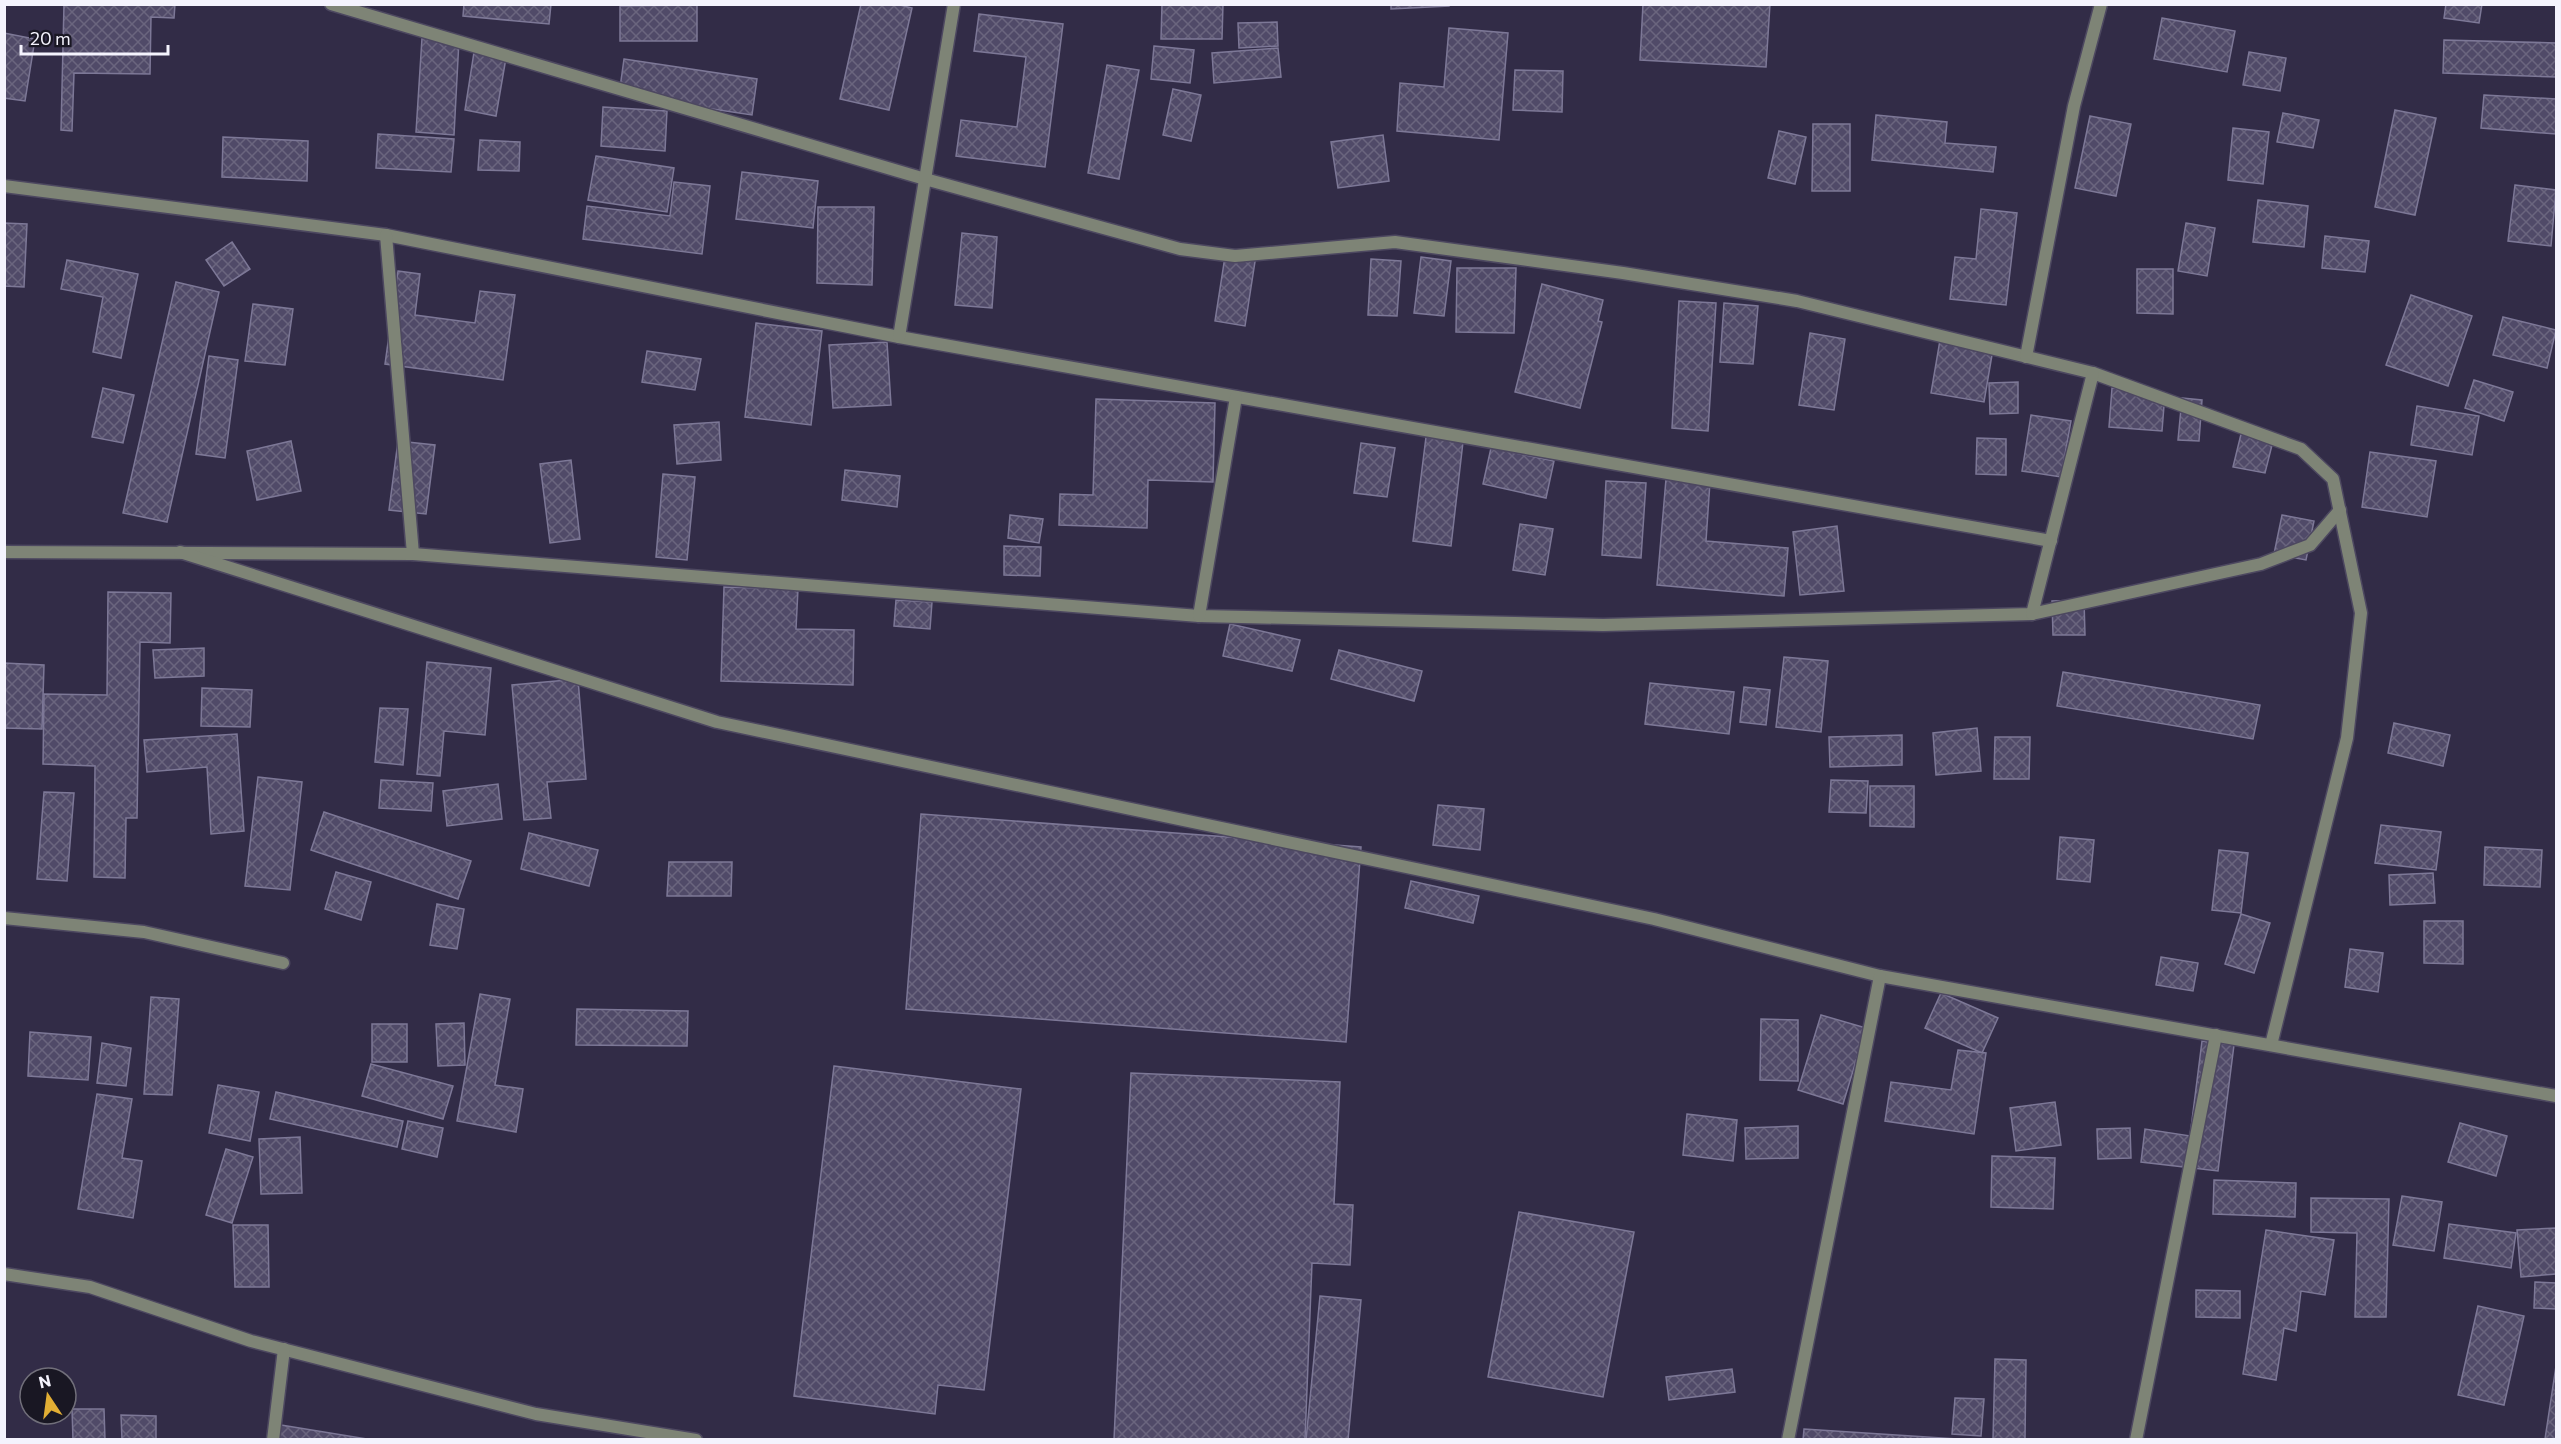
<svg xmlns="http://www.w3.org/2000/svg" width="2561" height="1444" font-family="Commissioner,sans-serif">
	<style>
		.building { fill: url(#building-cross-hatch); stroke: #7d7897; stroke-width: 1.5 }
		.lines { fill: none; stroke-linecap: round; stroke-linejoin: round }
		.street-casing { stroke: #4d4860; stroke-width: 15 }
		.street { stroke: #7e8476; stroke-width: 12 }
	</style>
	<defs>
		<pattern id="building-cross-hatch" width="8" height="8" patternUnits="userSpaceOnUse" patternTransform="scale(1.5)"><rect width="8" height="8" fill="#504a68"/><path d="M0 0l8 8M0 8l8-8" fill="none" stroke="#6a657e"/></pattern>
	</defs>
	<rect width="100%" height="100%" fill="#322c47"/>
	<g class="building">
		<path d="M 64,4 L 175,4 L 174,18 L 151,17 L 150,74 L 74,73 L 72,131 L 61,130 Z"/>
		<path d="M 464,4 L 551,4 L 549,24 L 463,16 Z"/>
		<path d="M 861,4 L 896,4 L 912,8 L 889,110 L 840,99 Z"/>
		<path d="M 1162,4 L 1223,4 L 1222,39 L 1161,39 Z"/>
		<path d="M 1391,4 L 1449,4 L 1449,6 L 1391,9 Z"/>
		<path d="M 1643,4 L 1770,4 L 1766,67 L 1640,60 Z"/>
		<path d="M 2446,4 L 2482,4 L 2479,23 L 2444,18 Z"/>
		<path d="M 697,5 L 697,41 L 620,41 L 620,6 Z"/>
		<path d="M 979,14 L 1063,24 L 1045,167 L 956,156 L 961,120 L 1017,127 L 1026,57 L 974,51 Z"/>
		<path d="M 2162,18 L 2235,31 L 2227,72 L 2154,59 Z"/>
		<path d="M 1277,22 L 1278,46 L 1239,48 L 1238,23 Z"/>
		<path d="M 1449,28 L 1508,33 L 1499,140 L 1397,131 L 1400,83 L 1444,87 Z"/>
		<path d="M 4,33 L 35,39 L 25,101 L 4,98 Z"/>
		<path d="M 422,38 L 459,40 L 454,135 L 416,132 Z"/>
		<path d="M 2444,40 L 2556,43 L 2556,77 L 2443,73 Z"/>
		<path d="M 475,46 L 507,52 L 496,116 L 465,110 Z"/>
		<path d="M 1154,46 L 1194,50 L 1190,83 L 1151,79 Z"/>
		<path d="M 1278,48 L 1281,77 L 1214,83 L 1212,53 Z"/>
		<path d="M 2249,52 L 2286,58 L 2280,91 L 2243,85 Z"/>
		<path d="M 624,59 L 757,79 L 752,115 L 619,95 Z"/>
		<path d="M 1107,65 L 1139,70 L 1119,179 L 1088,173 Z"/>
		<path d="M 1515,70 L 1563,71 L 1562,112 L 1513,110 Z"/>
		<path d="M 1173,89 L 1201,95 L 1191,141 L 1163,135 Z"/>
		<path d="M 2484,95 L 2556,99 L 2556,134 L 2481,128 Z"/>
		<path d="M 603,107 L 667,111 L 665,151 L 601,146 Z"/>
		<path d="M 2395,110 L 2436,118 L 2415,215 L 2375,207 Z"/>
		<path d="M 2283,113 L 2319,120 L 2313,148 L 2277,142 Z"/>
		<path d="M 1876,115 L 1947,122 L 1945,143 L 1996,147 L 1993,172 L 1872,160 Z"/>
		<path d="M 2090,116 L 2131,124 L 2116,196 L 2075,188 Z"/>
		<path d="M 1813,124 L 1850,124 L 1850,191 L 1812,191 Z"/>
		<path d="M 2233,128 L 2269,132 L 2263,184 L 2228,180 Z"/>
		<path d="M 1779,131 L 1806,137 L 1795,184 L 1768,178 Z"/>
		<path d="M 378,134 L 454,139 L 451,172 L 376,168 Z"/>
		<path d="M 1383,135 L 1389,181 L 1338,188 L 1331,142 Z"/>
		<path d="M 223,137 L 308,141 L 307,181 L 222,177 Z"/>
		<path d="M 480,140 L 520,142 L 519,171 L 478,170 Z"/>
		<path d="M 596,156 L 674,168 L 667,212 L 588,200 Z"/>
		<path d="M 742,172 L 818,181 L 813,228 L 736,219 Z"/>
		<path d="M 674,182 L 710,186 L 702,254 L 583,239 L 587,206 L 670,216 Z"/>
		<path d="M 2515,185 L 2556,190 L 2551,246 L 2508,241 Z"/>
		<path d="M 2258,200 L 2308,206 L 2304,247 L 2253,242 Z"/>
		<path d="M 818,207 L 874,207 L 872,285 L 817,283 Z"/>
		<path d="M 1981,209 L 2017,213 L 2006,305 L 1950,299 L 1955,257 L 1976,259 Z"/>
		<path d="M 4,223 L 27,224 L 24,287 L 4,286 Z"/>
		<path d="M 2186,223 L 2215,228 L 2207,276 L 2178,271 Z"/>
		<path d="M 962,233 L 997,237 L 992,308 L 955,305 Z"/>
		<path d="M 2325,236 L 2369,241 L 2365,272 L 2322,268 Z"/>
		<path d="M 232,242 L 250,269 L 224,286 L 206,260 Z"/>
		<path d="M 1226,250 L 1256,255 L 1245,326 L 1215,321 Z"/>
		<path d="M 1421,257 L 1451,261 L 1444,316 L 1414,313 Z"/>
		<path d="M 1371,259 L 1401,261 L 1397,316 L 1368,315 Z"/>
		<path d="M 67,260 L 138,274 L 121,358 L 93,352 L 103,297 L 61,289 Z"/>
		<path d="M 1457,268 L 1516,268 L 1514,333 L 1456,332 Z"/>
		<path d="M 2137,269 L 2173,269 L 2173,314 L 2137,313 Z"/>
		<path d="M 398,271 L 420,274 L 415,315 L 475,323 L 480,291 L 515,295 L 503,380 L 385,364 Z"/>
		<path d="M 176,282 L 219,292 L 167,522 L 123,513 Z"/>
		<path d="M 1542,284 L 1603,300 L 1598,321 L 1602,322 L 1580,408 L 1515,392 Z"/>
		<path d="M 2411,295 L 2472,316 L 2448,386 L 2386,365 Z"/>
		<path d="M 1679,301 L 1716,303 L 1708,431 L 1672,428 Z"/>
		<path d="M 1724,303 L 1758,306 L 1753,364 L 1720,362 Z"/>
		<path d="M 253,304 L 293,309 L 285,365 L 245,361 Z"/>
		<path d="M 2503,317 L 2556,330 L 2547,368 L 2493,355 Z"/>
		<path d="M 756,323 L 822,331 L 811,425 L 745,417 Z"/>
		<path d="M 1810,333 L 1845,339 L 1834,410 L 1799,405 Z"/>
		<path d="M 1940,340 L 1993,349 L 1984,402 L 1931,393 Z"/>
		<path d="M 887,342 L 891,405 L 833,408 L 829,345 Z"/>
		<path d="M 647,351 L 701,359 L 695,390 L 642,382 Z"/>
		<path d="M 209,356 L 238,360 L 225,458 L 196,454 Z"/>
		<path d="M 2474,380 L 2513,392 L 2504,421 L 2465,408 Z"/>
		<path d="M 2018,382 L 2018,413 L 1990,414 L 1989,383 Z"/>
		<path d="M 103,388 L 134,395 L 123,443 L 92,437 Z"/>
		<path d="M 2112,388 L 2165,393 L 2162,431 L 2109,427 Z"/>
		<path d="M 2182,398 L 2202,400 L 2199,441 L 2178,440 Z"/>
		<path d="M 1096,399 L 1215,403 L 1213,482 L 1148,480 L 1147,528 L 1059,525 L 1060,494 L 1093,495 Z"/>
		<path d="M 2417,406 L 2479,416 L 2472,455 L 2411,445 Z"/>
		<path d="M 2031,415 L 2071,421 L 2061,477 L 2022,471 Z"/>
		<path d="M 719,422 L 721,460 L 677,464 L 674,425 Z"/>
		<path d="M 2243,426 L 2275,433 L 2265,473 L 2233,467 Z"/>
		<path d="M 1426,437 L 1463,442 L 1451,546 L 1413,541 Z"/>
		<path d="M 1977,438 L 2006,439 L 2006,475 L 1976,474 Z"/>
		<path d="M 291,441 L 301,491 L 257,500 L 247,451 Z"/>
		<path d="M 398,441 L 435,445 L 426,514 L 389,510 Z"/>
		<path d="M 1361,443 L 1395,448 L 1387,497 L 1354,493 Z"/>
		<path d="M 1491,448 L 1554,461 L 1546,498 L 1483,484 Z"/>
		<path d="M 2370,452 L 2436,461 L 2427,517 L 2362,507 Z"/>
		<path d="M 571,460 L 580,539 L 550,543 L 540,464 Z"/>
		<path d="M 845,470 L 900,476 L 897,507 L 842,500 Z"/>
		<path d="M 663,474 L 695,477 L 687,560 L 656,557 Z"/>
		<path d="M 1666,479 L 1710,482 L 1706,541 L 1788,548 L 1784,596 L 1657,585 Z"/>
		<path d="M 1606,481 L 1646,483 L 1641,558 L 1602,555 Z"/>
		<path d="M 1010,515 L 1043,519 L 1039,543 L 1008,538 Z"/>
		<path d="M 2282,515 L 2314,521 L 2306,560 L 2274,554 Z"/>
		<path d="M 1520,524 L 1553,529 L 1545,575 L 1513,570 Z"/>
		<path d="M 1837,526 L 1844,591 L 1800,595 L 1793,532 Z"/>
		<path d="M 1004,546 L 1041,547 L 1040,576 L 1004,575 Z"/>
		<path d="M 724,587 L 798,589 L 796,629 L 854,630 L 853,685 L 721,681 Z"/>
		<path d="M 108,592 L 171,593 L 170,643 L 140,642 L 137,818 L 126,818 L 125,878 L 94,877 L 95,766 L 43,764 L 44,694 L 107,695 Z"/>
		<path d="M 896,600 L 932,602 L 930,629 L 894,626 Z"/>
		<path d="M 2084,600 L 2085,635 L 2053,635 L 2052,601 Z"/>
		<path d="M 1230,624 L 1300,640 L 1292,671 L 1223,656 Z"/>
		<path d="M 204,648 L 204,676 L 155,678 L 153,650 Z"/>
		<path d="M 1339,650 L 1422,671 L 1414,701 L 1331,679 Z"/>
		<path d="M 1784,657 L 1828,661 L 1821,732 L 1776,727 Z"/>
		<path d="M 427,662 L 491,668 L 485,735 L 444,731 L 440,776 L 417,774 Z"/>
		<path d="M 4,663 L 44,665 L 42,729 L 4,728 Z"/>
		<path d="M 2063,672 L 2260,705 L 2253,739 L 2057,706 Z"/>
		<path d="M 578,679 L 586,779 L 547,782 L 551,818 L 524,820 L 512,685 Z"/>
		<path d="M 1650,683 L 1734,692 L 1729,734 L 1645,724 Z"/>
		<path d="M 1744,687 L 1770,690 L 1766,725 L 1740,722 Z"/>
		<path d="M 202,688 L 252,690 L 250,727 L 201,726 Z"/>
		<path d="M 380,708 L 408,709 L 403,765 L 375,762 Z"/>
		<path d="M 2394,723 L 2450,735 L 2443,766 L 2388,753 Z"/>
		<path d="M 1977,728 L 1981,771 L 1936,775 L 1933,733 Z"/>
		<path d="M 237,734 L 244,831 L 211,834 L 207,767 L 147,772 L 144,740 Z"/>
		<path d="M 1902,735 L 1902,765 L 1830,767 L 1829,737 Z"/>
		<path d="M 1995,737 L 2030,737 L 2029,779 L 1994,779 Z"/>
		<path d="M 258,777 L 302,782 L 290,890 L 245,886 Z"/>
		<path d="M 381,780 L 433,783 L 431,811 L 379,808 Z"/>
		<path d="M 1831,780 L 1868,781 L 1866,813 L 1829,812 Z"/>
		<path d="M 498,784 L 502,819 L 447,826 L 443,791 Z"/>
		<path d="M 1870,786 L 1914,786 L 1914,827 L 1870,826 Z"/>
		<path d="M 44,792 L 74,793 L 67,881 L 37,879 Z"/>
		<path d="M 1438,805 L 1484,809 L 1480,850 L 1433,845 Z"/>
		<path d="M 324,812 L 471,861 L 458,899 L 311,850 Z"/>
		<path d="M 921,814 L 1361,847 L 1346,1042 L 906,1009 Z"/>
		<path d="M 2381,825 L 2441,832 L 2436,870 L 2375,863 Z"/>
		<path d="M 529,833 L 598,850 L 589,886 L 521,869 Z"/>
		<path d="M 2060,837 L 2094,840 L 2090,882 L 2057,879 Z"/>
		<path d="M 2485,847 L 2542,850 L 2540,887 L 2484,885 Z"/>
		<path d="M 2219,850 L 2248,853 L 2241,913 L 2212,910 Z"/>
		<path d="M 669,862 L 732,862 L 731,896 L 667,896 Z"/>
		<path d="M 336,872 L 371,882 L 361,920 L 325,909 Z"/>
		<path d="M 2433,873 L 2435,903 L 2390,905 L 2389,875 Z"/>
		<path d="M 1411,881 L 1479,896 L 1473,923 L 1405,908 Z"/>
		<path d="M 437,904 L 464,909 L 457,949 L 430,945 Z"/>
		<path d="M 2241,914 L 2270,923 L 2254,973 L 2225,964 Z"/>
		<path d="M 2424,921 L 2463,921 L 2463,964 L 2424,963 Z"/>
		<path d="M 2350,949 L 2383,953 L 2378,992 L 2345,987 Z"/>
		<path d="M 2161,957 L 2198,963 L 2193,991 L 2156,985 Z"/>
		<path d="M 1941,993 L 1998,1018 L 1982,1053 L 1925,1028 Z"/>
		<path d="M 480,994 L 510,999 L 495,1085 L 523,1089 L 516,1132 L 457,1121 Z"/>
		<path d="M 151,997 L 179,999 L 172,1095 L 144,1094 Z"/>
		<path d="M 577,1009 L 688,1011 L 687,1046 L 576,1045 Z"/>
		<path d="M 1821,1015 L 1866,1028 L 1843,1104 L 1798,1090 Z"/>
		<path d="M 1761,1019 L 1798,1020 L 1798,1081 L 1760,1080 Z"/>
		<path d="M 464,1023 L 465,1065 L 438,1066 L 436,1024 Z"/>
		<rect x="372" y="1024" width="35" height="38"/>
		<path d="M 30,1032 L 91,1037 L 88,1080 L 28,1076 Z"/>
		<path d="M 2202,1041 L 2234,1045 L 2218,1171 L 2141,1162 L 2145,1129 L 2190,1136 Z"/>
		<path d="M 102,1043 L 131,1048 L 126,1086 L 97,1083 Z"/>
		<path d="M 1958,1050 L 1986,1053 L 1974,1134 L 1885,1121 L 1891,1082 L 1951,1090 Z"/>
		<path d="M 371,1064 L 453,1086 L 443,1119 L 362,1096 Z"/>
		<path d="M 834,1066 L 1021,1089 L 984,1390 L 938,1385 L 935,1414 L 794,1396 Z"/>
		<path d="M 1131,1073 L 1340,1082 L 1334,1204 L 1353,1205 L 1350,1265 L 1312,1263 L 1305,1440 L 1114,1440 Z"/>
		<path d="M 218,1085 L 259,1092 L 250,1141 L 209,1133 Z"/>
		<path d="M 276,1092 L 403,1121 L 397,1147 L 270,1119 Z"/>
		<path d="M 97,1094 L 132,1099 L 122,1158 L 142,1161 L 133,1218 L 78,1209 Z"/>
		<path d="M 2055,1102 L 2061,1145 L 2016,1151 L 2010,1108 Z"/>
		<path d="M 1687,1114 L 1737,1120 L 1733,1161 L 1683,1155 Z"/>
		<path d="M 408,1121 L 443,1128 L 437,1157 L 402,1149 Z"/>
		<path d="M 2460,1123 L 2507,1136 L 2496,1176 L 2448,1162 Z"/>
		<path d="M 1798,1126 L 1798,1158 L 1746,1159 L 1745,1128 Z"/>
		<path d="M 2130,1128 L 2131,1158 L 2098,1159 L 2097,1129 Z"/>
		<path d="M 300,1137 L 302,1193 L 261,1194 L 259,1139 Z"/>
		<path d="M 226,1149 L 253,1157 L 232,1223 L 206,1215 Z"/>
		<path d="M 1992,1156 L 2055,1158 L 2053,1209 L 1991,1207 Z"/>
		<path d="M 2214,1180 L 2296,1183 L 2295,1217 L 2213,1214 Z"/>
		<path d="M 2402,1196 L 2442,1202 L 2434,1251 L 2393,1245 Z"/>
		<path d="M 2311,1198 L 2389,1199 L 2386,1317 L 2355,1317 L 2357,1233 L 2311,1232 Z"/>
		<path d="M 1519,1212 L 1634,1232 L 1603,1397 L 1488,1377 Z"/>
		<path d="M 2449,1224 L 2516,1233 L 2511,1268 L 2444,1258 Z"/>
		<path d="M 233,1225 L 268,1225 L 269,1287 L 235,1287 Z"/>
		<path d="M 2556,1228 L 2556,1274 L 2521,1277 L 2517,1230 Z"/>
		<path d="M 2266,1230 L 2334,1240 L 2325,1295 L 2301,1291 L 2296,1331 L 2284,1328 L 2276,1380 L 2243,1374 Z"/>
		<path d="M 2535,1282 L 2556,1283 L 2556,1309 L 2534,1308 Z"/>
		<path d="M 2196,1290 L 2240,1291 L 2240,1318 L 2196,1317 Z"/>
		<path d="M 1320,1296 L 1361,1300 L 1348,1440 L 1306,1440 Z"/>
		<path d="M 2478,1306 L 2524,1316 L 2504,1405 L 2458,1395 Z"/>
		<path d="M 1995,1359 L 2026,1360 L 2025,1440 L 1993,1440 Z"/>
		<path d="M 2556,1366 L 2556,1440 L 2547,1440 L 2545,1439 Z"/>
		<path d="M 1732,1369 L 1735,1392 L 1669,1400 L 1666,1377 Z"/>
		<path d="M 1955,1398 L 1984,1399 L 1981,1436 L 1952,1434 Z"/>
		<path d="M 72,1409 L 104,1409 L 105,1440 L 73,1440 Z"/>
		<path d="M 121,1415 L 156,1416 L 156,1440 L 122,1440 Z"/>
		<path d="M 281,1425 L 373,1440 L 278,1440 Z"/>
		<path d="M 1804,1429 L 1957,1439 L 1957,1440 L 1803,1440 Z"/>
	</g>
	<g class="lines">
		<defs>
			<g id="street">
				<path d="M 331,4 L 925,179 L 1180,249 L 1235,256 L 1395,242 L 1623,273 L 1797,301 L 2093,373 L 2301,449 L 2333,479 L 2361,613 L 2347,738 L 2271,1045"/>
				<path d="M 4,186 L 386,235 L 899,337 L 2051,541"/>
				<path d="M 386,235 L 413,554"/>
				<path d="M 899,337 L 954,4"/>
				<path d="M 2026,357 L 2074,106 L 2101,4"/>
				<path d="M 4,552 L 413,554 L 1199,616 L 1603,625 L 2032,614 L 2261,564 L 2310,545 L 2340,510"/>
				<path d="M 180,552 L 717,722 L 1654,919 L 1880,976 L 2556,1096"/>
				<path d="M 2032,614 L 2093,373"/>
				<path d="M 1199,616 L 1236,397"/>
				<path d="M 4,918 L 144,932 L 283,963"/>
				<path d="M 4,1274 L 90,1287 L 251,1341 L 536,1414 L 696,1440"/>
				<path d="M 273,1440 L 284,1349"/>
				<path d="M 1788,1440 L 1880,976"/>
				<path d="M 2136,1440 L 2216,1035"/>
			</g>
		</defs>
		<use href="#street" class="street-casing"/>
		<use href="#street" class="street"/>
	</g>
	<rect width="2561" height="1444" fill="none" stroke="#f4f3fd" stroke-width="12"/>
	<g transform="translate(48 1396) rotate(347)"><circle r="28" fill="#191723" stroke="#716f7a" stroke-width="1.5"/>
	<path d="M0-4.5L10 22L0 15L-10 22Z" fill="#e2ae34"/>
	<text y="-9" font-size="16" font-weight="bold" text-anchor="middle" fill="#f4f3fd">N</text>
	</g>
	<path d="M21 45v9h147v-9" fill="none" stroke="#f4f3fd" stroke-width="3"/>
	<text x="30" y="45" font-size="18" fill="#f4f3fd" stroke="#191723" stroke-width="4.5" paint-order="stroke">20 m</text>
</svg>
